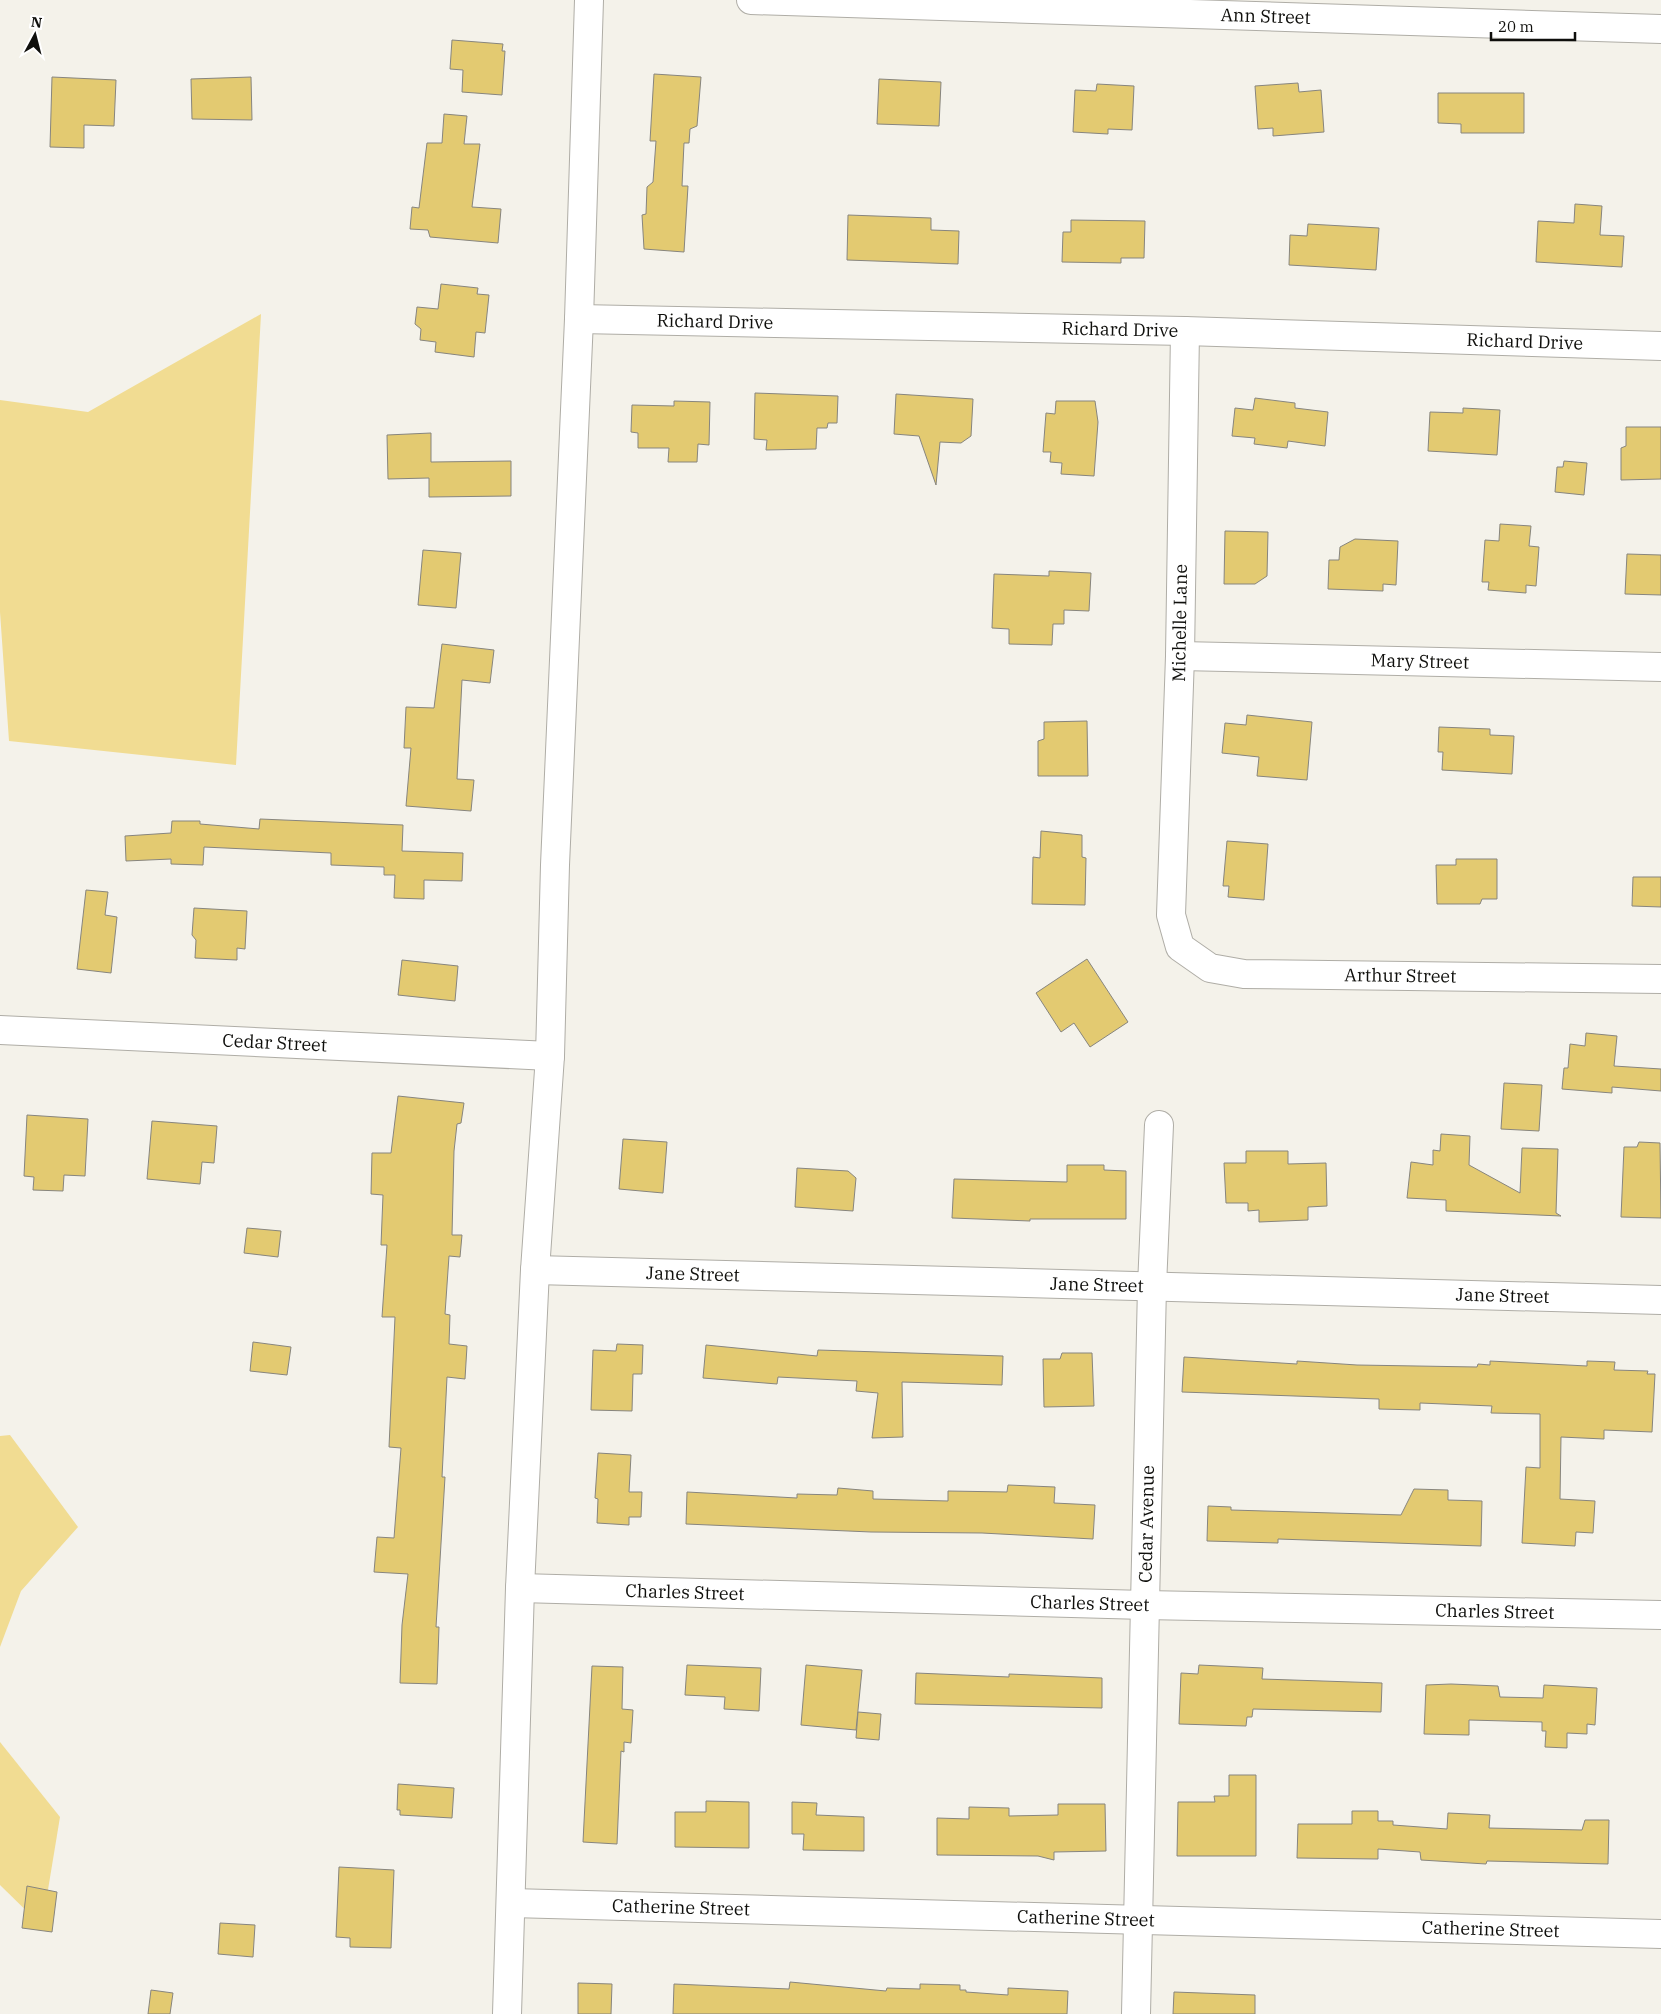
<svg xmlns="http://www.w3.org/2000/svg" width="1661" height="2014" font-family="'IBM Plex Serif',serif">
	<style>
		.green { fill: #f1dc92 }
		.building { fill: #e3ca71; stroke: #87857e }
		.lines { fill: none; stroke-linecap: round; stroke-linejoin: round }
		.minor-casing { stroke: #afada6; stroke-width: 30 }
		.minor { stroke: #fff; stroke-width: 28 }
		.labels { text-anchor: middle; stroke-width: 4; stroke-linejoin: round; paint-order: stroke }
		.street-label { font-size: 18px; fill: #0f0f0c; stroke: #fff }
	</style>
	<rect width="100%" height="100%" fill="#f4f2ea"/>
	<g class="green">
		<path d="M 261,314 L 236,765 L 9,741 L 0,612 L 0,400 L 88,412 Z"/>
		<path d="M 10,1435 L 78,1527 L 21,1591 L 0,1647 L 0,1436 Z"/>
		<path d="M 0,1742 L 60,1817 L 42,1926 L 0,1885 Z"/>
	</g>
	<g class="building">
		<path d="M 452,40 L 503,44 L 502,51 L 505,51 L 502,95 L 462,92 L 463,70 L 450,69 Z"/>
		<path d="M 654,74 L 701,77 L 697,126 L 690,129 L 689,143 L 684,143 L 682,186 L 688,186 L 684,252 L 644,249 L 642,215 L 646,214 L 647,187 L 653,182 L 656,141 L 650,141 Z"/>
		<path d="M 52,77 L 116,80 L 114,126 L 84,125 L 84,148 L 50,147 Z"/>
		<path d="M 251,77 L 252,120 L 192,119 L 191,79 Z"/>
		<path d="M 879,79 L 941,82 L 939,126 L 877,124 Z"/>
		<path d="M 1298,83 L 1299,92 L 1321,90 L 1324,132 L 1273,136 L 1273,128 L 1258,129 L 1255,86 Z"/>
		<path d="M 1097,84 L 1134,86 L 1132,130 L 1108,129 L 1108,134 L 1073,132 L 1075,90 L 1096,91 Z"/>
		<path d="M 1438,93 L 1524,93 L 1524,133 L 1461,133 L 1461,124 L 1438,123 Z"/>
		<path d="M 444,114 L 467,116 L 464,144 L 480,144 L 472,207 L 501,209 L 498,243 L 430,237 L 428,230 L 410,229 L 412,207 L 419,208 L 427,143 L 442,143 Z"/>
		<path d="M 1575,204 L 1602,206 L 1600,235 L 1624,236 L 1622,267 L 1536,262 L 1538,221 L 1574,223 Z"/>
		<path d="M 848,215 L 931,218 L 931,230 L 959,231 L 958,264 L 847,260 Z"/>
		<path d="M 1071,220 L 1145,221 L 1144,258 L 1121,258 L 1121,263 L 1062,262 L 1063,232 L 1071,232 Z"/>
		<path d="M 1308,224 L 1379,228 L 1376,270 L 1289,265 L 1290,235 L 1307,236 Z"/>
		<path d="M 441,284 L 478,288 L 477,294 L 489,295 L 485,333 L 476,332 L 474,357 L 435,352 L 436,342 L 420,340 L 421,329 L 415,324 L 417,307 L 438,309 Z"/>
		<path d="M 755,393 L 838,396 L 837,423 L 828,423 L 827,428 L 817,428 L 816,449 L 766,450 L 767,440 L 754,439 Z"/>
		<path d="M 896,394 L 973,399 L 971,436 L 961,443 L 940,442 L 936,485 L 919,436 L 894,434 Z"/>
		<path d="M 1255,398 L 1295,403 L 1295,408 L 1328,412 L 1325,446 L 1288,441 L 1287,448 L 1254,444 L 1255,438 L 1232,436 L 1235,408 L 1253,410 Z"/>
		<path d="M 674,401 L 710,402 L 709,445 L 698,444 L 697,462 L 668,462 L 669,448 L 638,448 L 638,433 L 631,432 L 632,405 L 674,406 Z"/>
		<path d="M 1056,401 L 1095,401 L 1098,422 L 1094,476 L 1061,474 L 1062,463 L 1050,462 L 1051,452 L 1043,452 L 1046,413 L 1055,414 Z"/>
		<path d="M 1463,408 L 1500,410 L 1497,455 L 1428,451 L 1430,412 L 1463,413 Z"/>
		<path d="M 1626,427 L 1661,427 L 1661,479 L 1621,480 L 1621,448 L 1626,446 Z"/>
		<path d="M 431,433 L 431,462 L 511,461 L 511,496 L 429,497 L 429,478 L 388,479 L 387,435 Z"/>
		<path d="M 1564,461 L 1587,463 L 1584,495 L 1555,492 L 1557,467 L 1563,467 Z"/>
		<path d="M 1500,524 L 1531,526 L 1529,546 L 1539,547 L 1536,586 L 1526,585 L 1526,593 L 1488,590 L 1489,582 L 1482,582 L 1485,540 L 1499,541 Z"/>
		<path d="M 1225,531 L 1268,532 L 1267,576 L 1255,584 L 1224,584 Z"/>
		<path d="M 1355,539 L 1398,541 L 1396,585 L 1383,584 L 1383,591 L 1328,589 L 1329,560 L 1339,560 L 1340,547 Z"/>
		<path d="M 423,550 L 461,553 L 456,608 L 418,605 Z"/>
		<path d="M 1627,554 L 1661,555 L 1661,595 L 1625,594 Z"/>
		<path d="M 1049,571 L 1091,573 L 1089,611 L 1064,610 L 1064,624 L 1053,624 L 1052,645 L 1009,644 L 1009,629 L 992,628 L 994,574 L 1049,576 Z"/>
		<path d="M 442,644 L 494,650 L 490,683 L 462,680 L 457,779 L 474,780 L 471,811 L 406,806 L 411,748 L 404,748 L 406,707 L 434,708 Z"/>
		<path d="M 1247,715 L 1312,722 L 1307,780 L 1257,776 L 1259,757 L 1222,753 L 1225,723 L 1246,725 Z"/>
		<path d="M 1087,721 L 1088,776 L 1038,776 L 1038,741 L 1044,739 L 1044,722 Z"/>
		<path d="M 1439,727 L 1490,729 L 1490,735 L 1514,736 L 1512,774 L 1442,770 L 1443,752 L 1438,752 Z"/>
		<path d="M 260,819 L 403,825 L 402,851 L 463,853 L 462,881 L 424,880 L 424,899 L 394,898 L 395,875 L 384,875 L 384,867 L 331,865 L 331,853 L 204,847 L 203,865 L 171,864 L 171,859 L 126,861 L 125,836 L 171,833 L 172,821 L 200,821 L 200,824 L 259,829 Z"/>
		<path d="M 1041,831 L 1082,835 L 1082,857 L 1086,858 L 1085,905 L 1032,904 L 1033,857 L 1040,858 Z"/>
		<path d="M 1227,841 L 1268,844 L 1264,900 L 1228,897 L 1229,886 L 1223,886 Z"/>
		<path d="M 1456,859 L 1497,859 L 1497,899 L 1482,899 L 1480,904 L 1437,904 L 1436,865 L 1456,865 Z"/>
		<path d="M 1633,877 L 1661,877 L 1661,907 L 1632,906 Z"/>
		<path d="M 86,890 L 108,892 L 105,915 L 117,917 L 111,973 L 77,969 Z"/>
		<path d="M 194,908 L 247,911 L 245,949 L 237,948 L 237,960 L 195,958 L 196,940 L 192,935 Z"/>
		<path d="M 1087,959 L 1128,1022 L 1090,1047 L 1074,1023 L 1061,1032 L 1036,993 Z"/>
		<path d="M 402,960 L 458,966 L 455,1001 L 398,995 Z"/>
		<path d="M 1586,1033 L 1617,1036 L 1614,1066 L 1661,1069 L 1661,1091 L 1612,1087 L 1612,1093 L 1562,1089 L 1564,1068 L 1568,1068 L 1570,1044 L 1585,1046 Z"/>
		<path d="M 1504,1083 L 1542,1085 L 1539,1131 L 1501,1129 Z"/>
		<path d="M 398,1096 L 464,1103 L 461,1123 L 457,1124 L 454,1151 L 452,1235 L 462,1235 L 460,1257 L 449,1256 L 445,1314 L 450,1315 L 449,1344 L 467,1346 L 465,1379 L 447,1377 L 442,1477 L 445,1477 L 436,1627 L 439,1627 L 437,1684 L 400,1683 L 402,1625 L 408,1574 L 374,1572 L 377,1537 L 394,1538 L 401,1448 L 389,1447 L 395,1317 L 382,1317 L 387,1245 L 381,1245 L 383,1195 L 371,1194 L 372,1153 L 391,1153 Z"/>
		<path d="M 27,1115 L 88,1119 L 85,1176 L 64,1175 L 63,1191 L 33,1190 L 34,1177 L 24,1176 Z"/>
		<path d="M 152,1121 L 217,1126 L 214,1163 L 202,1162 L 200,1184 L 147,1179 Z"/>
		<path d="M 1441,1134 L 1470,1136 L 1469,1165 L 1520,1193 L 1522,1148 L 1558,1149 L 1556,1213 L 1561,1216 L 1446,1211 L 1446,1200 L 1407,1198 L 1411,1162 L 1433,1165 L 1433,1150 L 1440,1151 Z"/>
		<path d="M 623,1139 L 667,1142 L 663,1193 L 619,1189 Z"/>
		<path d="M 1639,1142 L 1660,1143 L 1661,1218 L 1621,1217 L 1624,1147 L 1637,1147 Z"/>
		<path d="M 1246,1151 L 1288,1151 L 1288,1164 L 1326,1163 L 1327,1206 L 1308,1207 L 1308,1220 L 1259,1222 L 1259,1210 L 1248,1211 L 1248,1203 L 1226,1203 L 1224,1163 L 1246,1163 Z"/>
		<path d="M 1067,1165 L 1104,1165 L 1104,1170 L 1126,1171 L 1126,1219 L 1030,1219 L 1030,1221 L 952,1218 L 954,1179 L 1067,1182 Z"/>
		<path d="M 797,1168 L 848,1171 L 856,1178 L 853,1211 L 795,1207 Z"/>
		<path d="M 247,1228 L 281,1231 L 278,1257 L 244,1253 Z"/>
		<path d="M 253,1342 L 291,1347 L 287,1375 L 250,1371 Z"/>
		<path d="M 617,1344 L 643,1345 L 642,1374 L 633,1374 L 632,1411 L 591,1410 L 593,1350 L 616,1351 Z"/>
		<path d="M 706,1345 L 817,1356 L 818,1350 L 1003,1356 L 1002,1385 L 902,1382 L 903,1437 L 872,1438 L 878,1393 L 856,1391 L 857,1381 L 778,1377 L 777,1384 L 703,1378 Z"/>
		<path d="M 1062,1353 L 1092,1353 L 1094,1406 L 1044,1407 L 1043,1359 L 1060,1359 Z"/>
		<path d="M 1184,1357 L 1297,1364 L 1297,1361 L 1357,1365 L 1477,1367 L 1478,1364 L 1490,1365 L 1490,1361 L 1587,1366 L 1587,1361 L 1615,1362 L 1614,1370 L 1648,1371 L 1647,1374 L 1655,1374 L 1652,1432 L 1604,1430 L 1604,1439 L 1561,1437 L 1560,1499 L 1595,1501 L 1593,1533 L 1576,1532 L 1575,1546 L 1522,1543 L 1526,1467 L 1540,1468 L 1540,1414 L 1491,1413 L 1492,1406 L 1420,1403 L 1420,1410 L 1379,1409 L 1379,1399 L 1182,1392 Z"/>
		<path d="M 598,1453 L 631,1455 L 629,1492 L 642,1492 L 641,1517 L 629,1517 L 629,1525 L 597,1523 L 598,1499 L 595,1498 Z"/>
		<path d="M 1008,1485 L 1055,1487 L 1054,1503 L 1095,1505 L 1093,1539 L 982,1533 L 871,1532 L 686,1524 L 687,1492 L 797,1498 L 797,1494 L 837,1495 L 838,1488 L 873,1491 L 873,1499 L 948,1501 L 948,1491 L 1007,1492 Z"/>
		<path d="M 1414,1489 L 1448,1490 L 1448,1500 L 1482,1501 L 1481,1546 L 1278,1539 L 1278,1543 L 1207,1541 L 1208,1506 L 1231,1507 L 1231,1510 L 1401,1515 Z"/>
		<path d="M 687,1665 L 761,1668 L 759,1711 L 724,1709 L 725,1697 L 685,1695 Z"/>
		<path d="M 806,1665 L 862,1670 L 856,1730 L 801,1725 Z"/>
		<path d="M 1199,1665 L 1263,1668 L 1262,1679 L 1382,1683 L 1381,1712 L 1253,1709 L 1252,1717 L 1247,1717 L 1246,1726 L 1179,1724 L 1181,1673 L 1198,1674 Z"/>
		<path d="M 592,1666 L 623,1667 L 622,1709 L 633,1710 L 631,1743 L 624,1742 L 624,1752 L 621,1751 L 617,1844 L 583,1842 Z"/>
		<path d="M 916,1673 L 1009,1677 L 1009,1674 L 1102,1678 L 1102,1708 L 915,1704 Z"/>
		<path d="M 1451,1684 L 1498,1686 L 1500,1697 L 1543,1698 L 1544,1685 L 1597,1688 L 1595,1725 L 1587,1724 L 1587,1734 L 1567,1733 L 1567,1748 L 1545,1747 L 1546,1731 L 1542,1731 L 1542,1722 L 1469,1720 L 1469,1735 L 1424,1734 L 1426,1685 Z"/>
		<path d="M 858,1712 L 881,1714 L 879,1740 L 856,1738 Z"/>
		<path d="M 1229,1775 L 1256,1775 L 1256,1856 L 1177,1856 L 1178,1802 L 1215,1802 L 1214,1796 L 1229,1796 Z"/>
		<path d="M 398,1784 L 454,1788 L 452,1818 L 400,1815 L 400,1810 L 397,1810 Z"/>
		<path d="M 706,1801 L 749,1802 L 749,1848 L 675,1847 L 675,1812 L 706,1812 Z"/>
		<path d="M 792,1802 L 817,1803 L 816,1815 L 864,1817 L 864,1851 L 803,1850 L 804,1834 L 792,1834 Z"/>
		<path d="M 1058,1804 L 1105,1804 L 1106,1851 L 1054,1852 L 1054,1860 L 1038,1856 L 937,1855 L 937,1818 L 969,1819 L 969,1807 L 1009,1808 L 1009,1816 L 1058,1815 Z"/>
		<path d="M 1352,1811 L 1378,1811 L 1378,1821 L 1393,1821 L 1393,1825 L 1447,1829 L 1448,1813 L 1490,1815 L 1489,1828 L 1582,1830 L 1585,1820 L 1609,1820 L 1608,1864 L 1487,1861 L 1486,1864 L 1421,1860 L 1420,1852 L 1378,1849 L 1378,1859 L 1297,1858 L 1298,1824 L 1352,1824 Z"/>
		<path d="M 339,1867 L 394,1870 L 391,1948 L 350,1947 L 350,1938 L 336,1937 Z"/>
		<path d="M 27,1886 L 57,1892 L 52,1932 L 22,1928 Z"/>
		<path d="M 220,1923 L 255,1925 L 253,1957 L 218,1954 Z"/>
		<path d="M 790,1982 L 886,1991 L 887,1988 L 920,1989 L 920,1984 L 960,1985 L 960,1990 L 966,1990 L 966,1992 L 1008,1995 L 1008,1988 L 1068,1991 L 1067,2014 L 673,2014 L 674,1984 L 789,1989 Z"/>
		<path d="M 578,1983 L 612,1984 L 611,2014 L 578,2014 Z"/>
		<path d="M 151,1990 L 173,1993 L 170,2014 L 148,2014 Z"/>
		<path d="M 1174,1992 L 1255,1995 L 1255,2014 L 1173,2014 Z"/>
	</g>
	<g class="lines">
		<defs>
			<g id="minor">
				<path id="s1" d="M 751,0 L 1661,29"/>
				<path id="s2" d="M 579,319 L 1185,331 L 1661,346"/>
				<path id="s3" d="M 1185,331 L 1180,656 L 1171,915 L 1180,947 L 1210,968 L 1244,974 L 1661,979"/>
				<path id="s4" d="M 1180,656 L 1661,667"/>
				<path id="s5" d="M 0,1030 L 550,1056"/>
				<path id="s6" d="M 535,1270 L 1661,1300"/>
				<path id="s7" d="M 520,1588 L 1145,1605 L 1661,1615"/>
				<path id="s8" d="M 511,1903 L 1661,1934"/>
				<path d="M 507,2014 L 520,1588 L 535,1270 L 550,1056 L 555,865 L 579,319 L 589,0"/>
				<path id="s9" d="M 1136,2014 L 1152,1286 L 1159,1125"/>
			</g>
		</defs>
		<use href="#minor" class="minor-casing"/>
		<use href="#minor" class="minor"/>
	</g>
	<g class="labels">
		<g class="street-label">
			<text dy="6" stroke="none"><textPath href="#s1" startOffset="515">Ann Street</textPath></text>
			<text dy="6" stroke="none"><textPath href="#s2" startOffset="136">Richard Drive</textPath></text>
			<text dy="6" stroke="none"><textPath href="#s2" startOffset="541">Richard Drive</textPath></text>
			<text dy="6" stroke="none"><textPath href="#s2" startOffset="946">Richard Drive</textPath></text>
			<text transform="translate(1180 623) rotate(-89)" y="6">Michelle Lane</text>
			<text dy="6" stroke="none"><textPath href="#s4" startOffset="240">Mary Street</textPath></text>
			<text dy="6" stroke="none"><textPath href="#s3" startOffset="845">Arthur Street</textPath></text>
			<text dy="6" stroke="none"><textPath href="#s5" startOffset="275">Cedar Street</textPath></text>
			<text dy="6" stroke="none"><textPath href="#s6" startOffset="158">Jane Street</textPath></text>
			<text dy="6" stroke="none"><textPath href="#s6" startOffset="562">Jane Street</textPath></text>
			<text dy="6" stroke="none"><textPath href="#s6" startOffset="968">Jane Street</textPath></text>
			<text dy="6" stroke="none"><textPath href="#s9" startOffset="490">Cedar Avenue</textPath></text>
			<text dy="6" stroke="none"><textPath href="#s7" startOffset="165">Charles Street</textPath></text>
			<text dy="6" stroke="none"><textPath href="#s7" startOffset="570">Charles Street</textPath></text>
			<text dy="6" stroke="none"><textPath href="#s7" startOffset="975">Charles Street</textPath></text>
			<text dy="6" stroke="none"><textPath href="#s8" startOffset="170">Catherine Street</textPath></text>
			<text dy="6" stroke="none"><textPath href="#s8" startOffset="575">Catherine Street</textPath></text>
			<text dy="6" stroke="none"><textPath href="#s8" startOffset="980">Catherine Street</textPath></text>
		</g>
	</g>
	<g transform="translate(35 35) rotate(7)" stroke="#ffffff" stroke-width="4" paint-order="stroke">
	<path d="M0-4L9 19L0 12L-9 19Z" fill="#0f0f0c"/>
	<text y="-8" font-size="14" font-weight="bold" text-anchor="middle" fill="#0f0f0c">N</text>
	</g>
	<path d="M1491 32v8h84v-8" fill="none" stroke="#0f0f0c" stroke-width="2.5"/>
	<text x="1498" y="32" font-size="15" fill="#0f0f0c" stroke="#ffffff" stroke-width="4" paint-order="stroke">20 m</text>
</svg>
